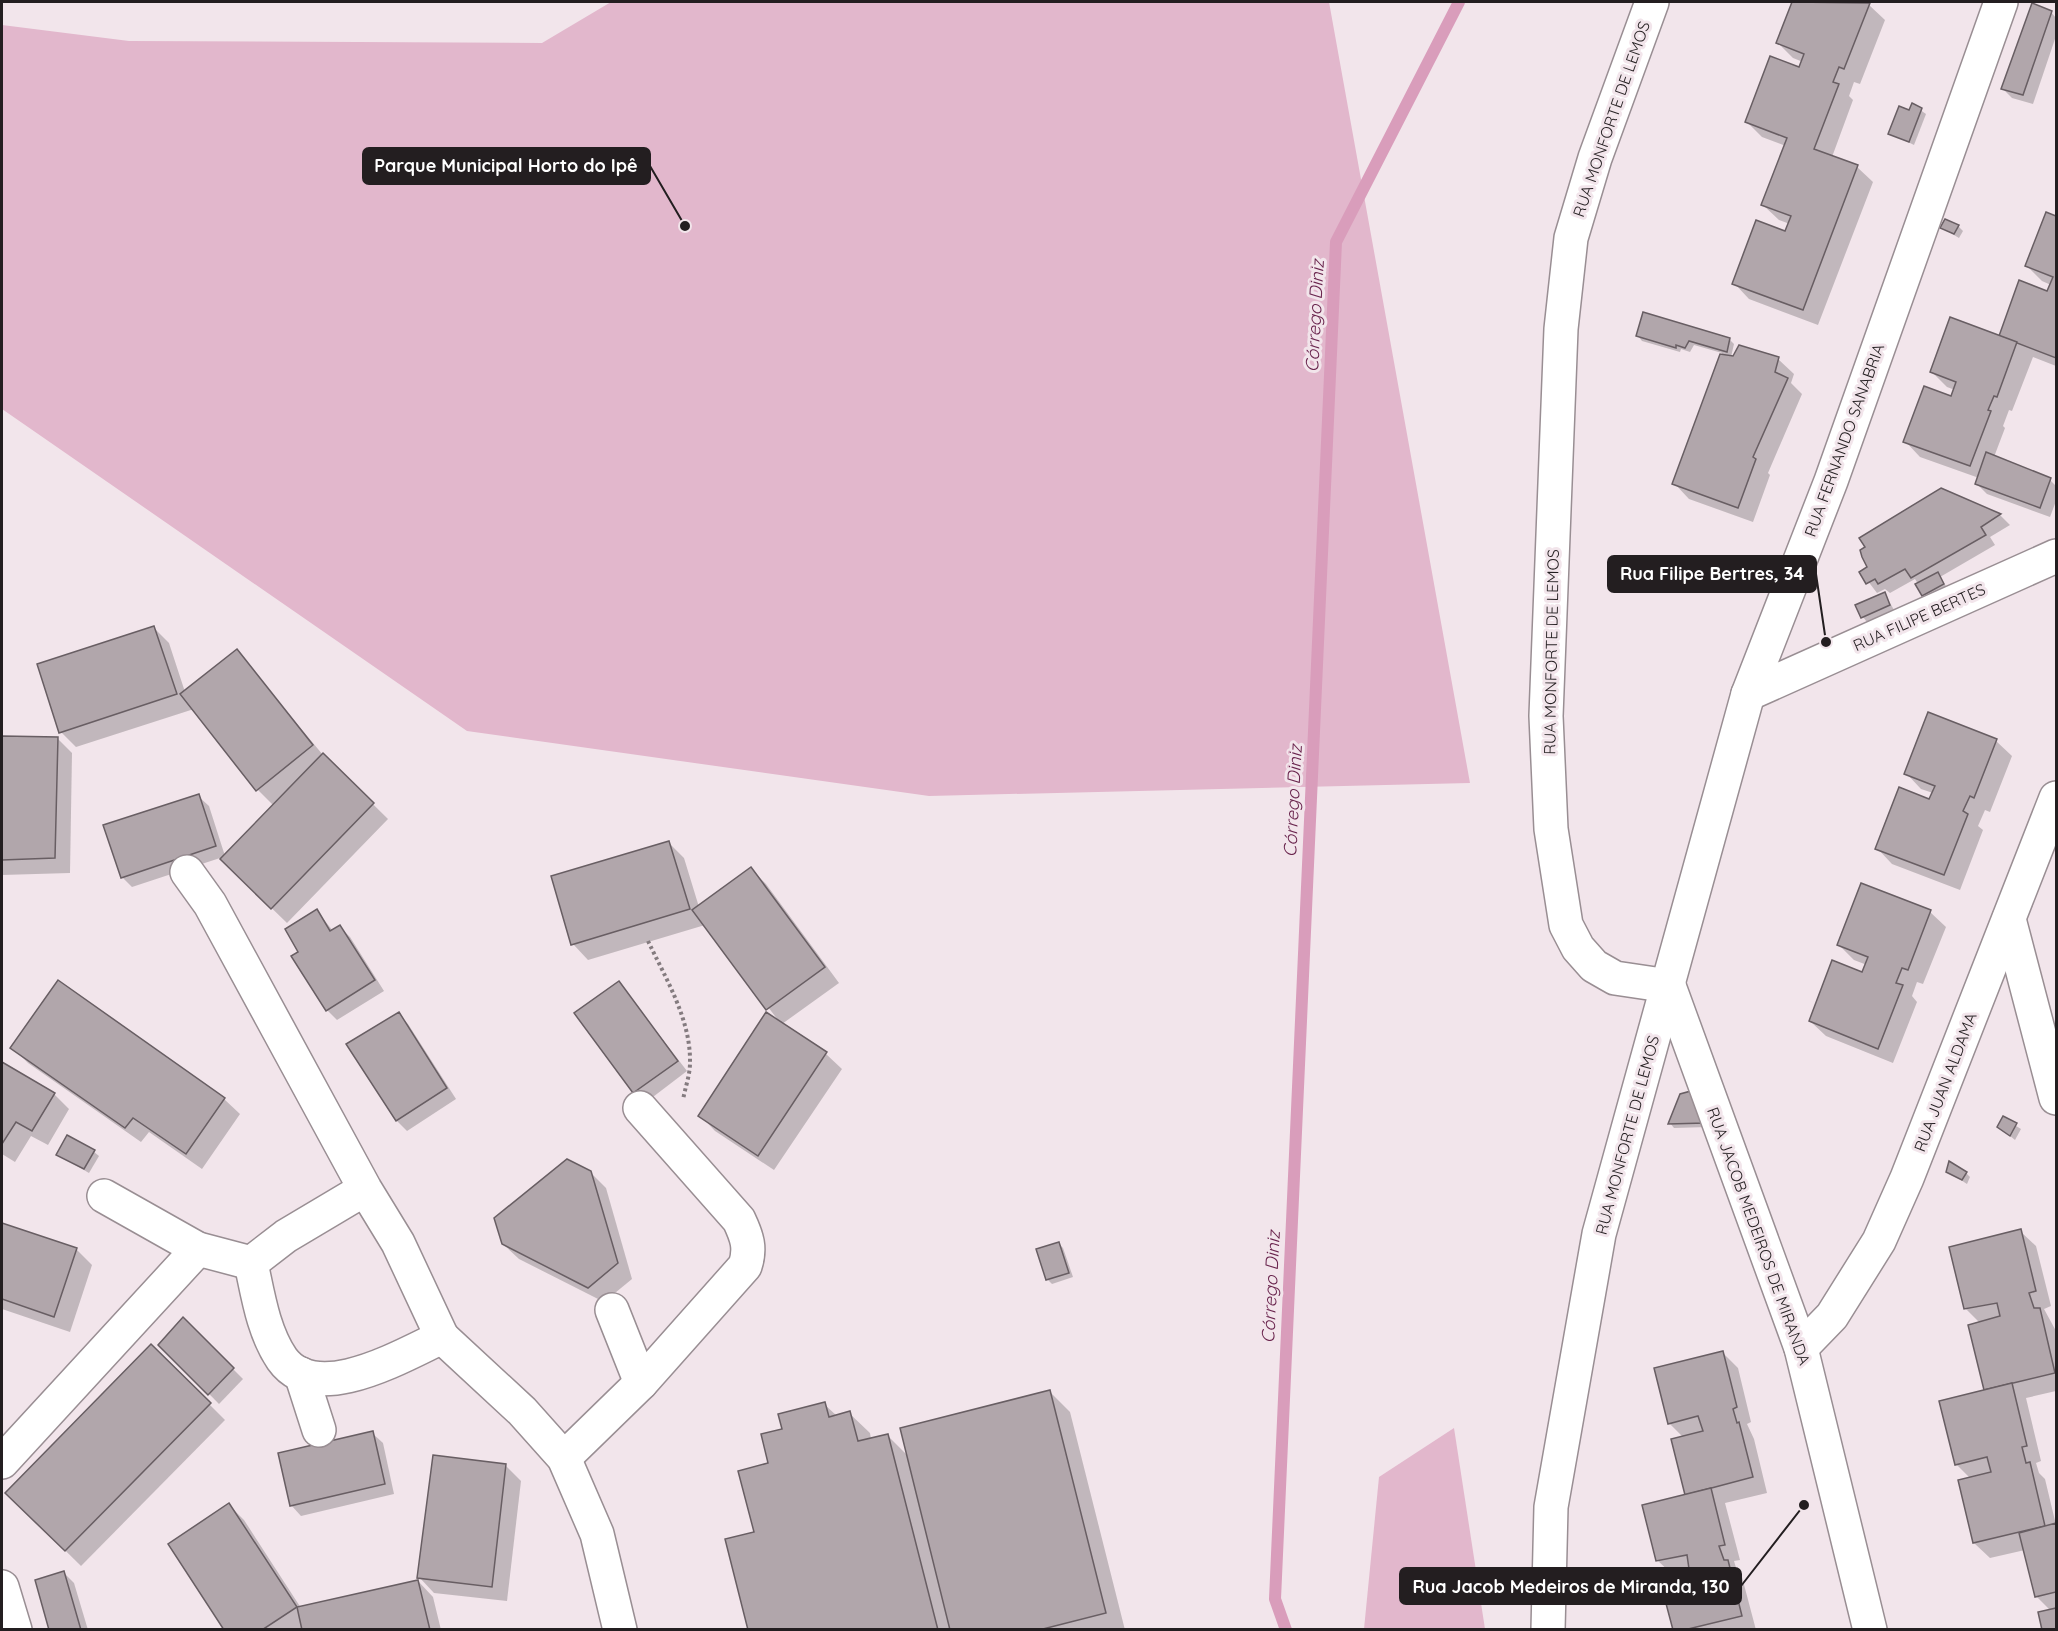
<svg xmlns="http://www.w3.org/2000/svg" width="2058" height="1631" font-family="Quicksand,sans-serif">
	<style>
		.green { fill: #e2b7cc }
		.shadow { fill: #0003 }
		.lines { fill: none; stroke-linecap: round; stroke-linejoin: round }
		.stream { stroke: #d99dbb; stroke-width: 12 }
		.building { fill: #b1a6ab; stroke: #685e63; stroke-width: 1.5 }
		.minor-casing { stroke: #998e93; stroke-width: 36 }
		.path { stroke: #847b7f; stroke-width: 4; stroke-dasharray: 3 3; stroke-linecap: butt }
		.minor { stroke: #fff; stroke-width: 33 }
		.labels { text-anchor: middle; stroke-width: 6; stroke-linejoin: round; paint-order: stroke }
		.street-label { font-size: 16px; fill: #231e20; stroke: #f2e5eb }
		.water-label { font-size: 18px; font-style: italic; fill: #6a254e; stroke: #f2e5eb }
		.leader { fill: none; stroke: #231e20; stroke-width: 2 }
		.callout-dot { fill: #231e20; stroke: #f2e5eb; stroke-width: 2 }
		.callout { fill: #231e20; stroke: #231e20; stroke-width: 2 }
		.callout-label { font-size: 18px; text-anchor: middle; font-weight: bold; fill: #fff }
	</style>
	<rect width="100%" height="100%" fill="#f2e5eb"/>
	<g class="green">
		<path d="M 611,2 L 1329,2 L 1470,783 L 929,796 L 467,731 L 2,409 L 2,25 L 129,41 L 542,43 Z"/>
		<path d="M 1454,1428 L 1485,1629 L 1364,1629 L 1379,1477 Z"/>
	</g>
	<g class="shadow">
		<path d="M 1793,2 L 1861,2 L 1869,5 L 1885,20 L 1860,84 L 1854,82 L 1849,96 L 1853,100 L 1832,157 L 1857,167 L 1873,182 L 1818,325 L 1749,299 L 1734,283 L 1786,233 L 1790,224 L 1779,220 L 1763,205 L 1786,146 L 1762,137 L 1747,122 L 1800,69 L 1803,62 L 1793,58 L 1778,43 Z"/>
		<path d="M 2051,12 L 2056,18 L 2056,36 L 2033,104 L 2012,98 L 2002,88 Z"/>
		<path d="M 1913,105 L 1926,114 L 1914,145 L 1890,133 Z"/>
		<path d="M 2047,214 L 2056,217 L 2056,366 L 2033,357 L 2012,411 L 2009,410 L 2003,426 L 2005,428 L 1994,457 L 2050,480 L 2056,486 L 2056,501 L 2050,517 L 1987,494 L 1977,484 L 1979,478 L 1920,457 L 1905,441 L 1952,398 L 1955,390 L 1947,387 L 1932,372 L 2000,337 L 2048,293 L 2051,285 L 2042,281 L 2027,266 Z"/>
		<path d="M 1958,226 L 1963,231 L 1959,238 L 1942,228 Z"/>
		<path d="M 1638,336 L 1730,340 L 1734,344 L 1731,357 L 1778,359 L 1794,374 L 1791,383 L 1802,394 L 1768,473 L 1770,475 L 1753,522 L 1689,499 L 1674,483 L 1722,353 L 1694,345 L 1690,352 L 1681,349 L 1680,352 L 1642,341 Z"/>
		<path d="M 1941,489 L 2000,515 L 2010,525 L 1990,537 L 1995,545 L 1940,577 L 1948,589 L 1928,600 L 1915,579 L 1890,593 L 1885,589 L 1877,593 L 1861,572 L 1869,567 Z"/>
		<path d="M 1885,594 L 1894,610 L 1867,622 L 1863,617 Z"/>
		<path d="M 153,627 L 169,643 L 185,692 L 236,651 L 323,755 L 388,819 L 287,923 L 220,858 L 132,887 L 122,877 L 198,796 L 209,806 L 225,856 L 274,806 L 258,790 L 194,709 L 76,747 L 61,732 Z"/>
		<path d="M 2,737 L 57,738 L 72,753 L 70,873 L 2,875 Z"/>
		<path d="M 1996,741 L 2012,756 L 1990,812 L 1985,810 L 1978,826 L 1983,830 L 1960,890 L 1892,864 L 1877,848 L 1930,801 L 1933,793 L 1921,789 L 1906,773 Z"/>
		<path d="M 669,843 L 684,858 L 699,907 L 751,869 L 766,884 L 839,983 L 782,1024 L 826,1054 L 842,1069 L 774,1170 L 715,1131 L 700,1115 L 778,1020 L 705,925 L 588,960 L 573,944 Z"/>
		<path d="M 317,911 L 333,931 L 340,927 L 350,937 L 384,991 L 337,1020 L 327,1010 L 300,952 Z"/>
		<path d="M 1930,912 L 1946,927 L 1923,984 L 1917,982 L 1912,996 L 1917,1002 L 1893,1063 L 1826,1036 L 1810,1021 L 1863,974 L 1867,965 L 1854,960 L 1839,945 Z"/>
		<path d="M 58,982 L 224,1099 L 240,1114 L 202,1169 L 149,1132 L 141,1142 L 28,1063 L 12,1047 Z"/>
		<path d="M 619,983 L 687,1071 L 645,1103 L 576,1014 Z"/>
		<path d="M 398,1014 L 408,1024 L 456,1099 L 407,1131 L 397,1121 Z"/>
		<path d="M 2,1063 L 54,1094 L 69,1109 L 48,1145 L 31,1136 L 15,1162 L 2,1154 Z"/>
		<path d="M 1681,1095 L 1708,1127 L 1674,1128 L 1670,1123 Z"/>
		<path d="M 2003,1118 L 2021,1129 L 2015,1140 L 1999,1127 Z"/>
		<path d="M 94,1152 L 99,1156 L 89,1173 L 58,1155 Z"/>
		<path d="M 1947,1171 L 1966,1173 L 1970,1177 L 1967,1184 Z"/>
		<path d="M 590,1172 L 606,1188 L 632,1279 L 604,1302 L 519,1259 L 503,1244 Z"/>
		<path d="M 2,1224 L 77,1250 L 92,1265 L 70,1332 L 2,1309 Z"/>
		<path d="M 2020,1231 L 2036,1246 L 2051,1306 L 2044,1309 L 2056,1331 L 2056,1391 L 2026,1398 L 2041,1461 L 2036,1463 L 2039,1473 L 2045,1479 L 2056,1525 L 2056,1630 L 2043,1630 L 2051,1611 L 2036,1596 L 2025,1550 L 1990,1558 L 1974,1543 L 1970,1478 L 1956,1464 L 1986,1392 L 1980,1323 L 1965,1308 Z"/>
		<path d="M 1058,1243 L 1063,1248 L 1073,1277 L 1052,1284 L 1047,1279 Z"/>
		<path d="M 183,1319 L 243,1379 L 219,1404 L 161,1345 Z"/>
		<path d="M 151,1346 L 225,1420 L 81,1566 L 7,1493 Z"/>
		<path d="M 1723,1353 L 1738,1368 L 1751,1422 L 1747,1424 L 1754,1439 L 1767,1493 L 1725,1503 L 1740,1560 L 1734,1561 L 1737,1571 L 1742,1577 L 1756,1630 L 1674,1630 L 1673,1575 L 1657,1560 L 1687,1496 L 1683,1437 L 1669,1423 Z"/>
		<path d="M 1050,1392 L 1070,1412 L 1125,1630 L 749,1630 L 756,1533 L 770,1464 L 784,1430 L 824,1404 L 837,1416 L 849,1413 L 870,1433 L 871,1439 L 887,1435 L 908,1456 Z"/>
		<path d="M 372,1433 L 383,1443 L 394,1494 L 301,1516 L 291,1505 Z"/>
		<path d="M 506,1466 L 521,1481 L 507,1601 L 434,1593 L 419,1577 Z"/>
		<path d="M 229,1505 L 244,1520 L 301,1608 L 418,1581 L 433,1597 L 441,1630 L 226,1630 Z"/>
		<path d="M 64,1573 L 74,1583 L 88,1630 L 51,1630 Z"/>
	</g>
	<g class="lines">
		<path class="stream" d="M 1286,1630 L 1275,1599 L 1336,242 L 1459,2"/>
	</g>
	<g class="building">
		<path d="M 1792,2 L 1870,3 L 1844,69 L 1839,67 L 1833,82 L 1839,84 L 1814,149 L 1858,165 L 1803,310 L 1732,284 L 1756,220 L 1785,231 L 1791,216 L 1761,205 L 1787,138 L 1745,122 L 1770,56 L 1799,67 L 1804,54 L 1776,43 Z"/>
		<path d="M 2032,3 L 2052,11 L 2023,95 L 2001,89 Z"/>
		<path d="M 1912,103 L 1922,108 L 1909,142 L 1888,134 L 1899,106 L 1909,110 Z"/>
		<path d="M 2046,212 L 2056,216 L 2056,358 L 1999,336 L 2019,280 L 2047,291 L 2053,277 L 2025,266 Z"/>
		<path d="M 1945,219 L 1959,225 L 1954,234 L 1940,228 Z"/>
		<path d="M 1643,312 L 1730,338 L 1727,352 L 1689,341 L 1685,348 L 1676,345 L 1676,348 L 1636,336 Z"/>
		<path d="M 1950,317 L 2017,342 L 1997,397 L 1994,396 L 1988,410 L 1991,411 L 1970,466 L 1903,442 L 1924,386 L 1951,396 L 1956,382 L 1930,372 Z"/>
		<path d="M 1739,345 L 1779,357 L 1775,372 L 1788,378 L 1753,457 L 1756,459 L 1738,508 L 1672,484 L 1720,354 L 1733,356 Z"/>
		<path d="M 1986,452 L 2051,478 L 2040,508 L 1975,484 Z"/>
		<path d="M 1941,488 L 2001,514 L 1981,527 L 1986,535 L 1911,578 L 1905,569 L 1878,584 L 1875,579 L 1866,584 L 1859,572 L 1867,567 L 1862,557 L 1860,550 L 1865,547 L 1859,538 Z"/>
		<path d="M 1938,572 L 1944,584 L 1922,596 L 1915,584 Z"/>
		<path d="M 1885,592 L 1890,605 L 1861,618 L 1855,605 Z"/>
		<path d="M 154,626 L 177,694 L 59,733 L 37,664 Z"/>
		<path d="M 237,649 L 313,745 L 256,791 L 180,694 Z"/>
		<path d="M 1928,712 L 1997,739 L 1974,798 L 1970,796 L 1963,811 L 1968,814 L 1944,875 L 1875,849 L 1899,787 L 1929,799 L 1935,786 L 1904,774 Z"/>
		<path d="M 2,736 L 58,737 L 55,858 L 2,860 Z"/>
		<path d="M 323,753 L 374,803 L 271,909 L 220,859 Z"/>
		<path d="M 199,794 L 216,846 L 121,878 L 103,825 Z"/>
		<path d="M 669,841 L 690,909 L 571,945 L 551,876 Z"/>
		<path d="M 751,867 L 825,967 L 766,1010 L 692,910 Z"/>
		<path d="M 1861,883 L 1931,910 L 1908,970 L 1902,968 L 1896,983 L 1903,985 L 1878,1049 L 1809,1021 L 1832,960 L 1862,972 L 1868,957 L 1837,945 Z"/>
		<path d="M 317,909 L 330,931 L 340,925 L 375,980 L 326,1011 L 291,956 L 298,952 L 285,929 Z"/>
		<path d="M 58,980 L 225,1098 L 186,1154 L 133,1118 L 125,1128 L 10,1048 Z"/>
		<path d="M 619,981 L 678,1061 L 633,1093 L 574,1013 Z"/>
		<path d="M 399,1012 L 447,1088 L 396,1121 L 346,1044 Z"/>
		<path d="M 766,1012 L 827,1052 L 758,1156 L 698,1116 Z"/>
		<path d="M 2,1062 L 55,1093 L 32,1131 L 16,1122 L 2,1144 Z"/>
		<path d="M 1691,1091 L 1705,1123 L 1668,1124 L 1680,1094 Z"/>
		<path d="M 2003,1116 L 2017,1123 L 2010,1136 L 1997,1127 Z"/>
		<path d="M 67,1135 L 95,1150 L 84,1169 L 56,1155 Z"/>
		<path d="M 567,1159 L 591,1171 L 618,1263 L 588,1288 L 502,1244 L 494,1218 Z"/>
		<path d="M 1949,1161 L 1967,1172 L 1962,1180 L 1946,1172 Z"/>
		<path d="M 2,1223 L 77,1248 L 54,1317 L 2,1299 Z"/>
		<path d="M 2021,1229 L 2036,1291 L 2029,1293 L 2034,1308 L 2040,1308 L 2055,1373 L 1984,1390 L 1968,1325 L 2000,1316 L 1997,1303 L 1964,1309 L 1949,1247 Z"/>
		<path d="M 1059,1242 L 1069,1273 L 1046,1280 L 1036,1249 Z"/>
		<path d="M 183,1317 L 234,1368 L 208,1395 L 158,1345 Z"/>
		<path d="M 151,1344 L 211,1403 L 65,1551 L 5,1493 Z"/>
		<path d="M 1723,1351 L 1737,1407 L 1733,1409 L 1737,1423 L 1739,1422 L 1753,1477 L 1685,1495 L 1671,1439 L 1703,1431 L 1698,1416 L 1668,1424 L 1654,1368 Z"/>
		<path d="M 2012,1383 L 2027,1446 L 2022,1447 L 2026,1463 L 2030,1462 L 2045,1526 L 1973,1543 L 1958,1480 L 1991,1472 L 1987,1457 L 1955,1465 L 1939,1401 Z"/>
		<path d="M 1050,1390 L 1106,1613 L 1039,1630 L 950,1630 L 900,1428 Z"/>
		<path d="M 825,1402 L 829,1417 L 850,1411 L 858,1441 L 888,1434 L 938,1630 L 748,1630 L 725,1539 L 754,1532 L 738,1471 L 768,1463 L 761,1434 L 782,1429 L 778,1414 Z"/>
		<path d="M 373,1431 L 385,1484 L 290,1506 L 278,1453 Z"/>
		<path d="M 433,1455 L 506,1464 L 492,1587 L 417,1578 Z"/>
		<path d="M 1711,1488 L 1725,1545 L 1719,1546 L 1724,1560 L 1728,1560 L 1742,1616 L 1684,1630 L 1673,1630 L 1659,1577 L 1689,1569 L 1687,1555 L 1656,1561 L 1642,1505 Z"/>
		<path d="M 229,1503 L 297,1607 L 262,1630 L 224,1630 L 168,1544 Z"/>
		<path d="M 2056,1523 L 2056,1592 L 2035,1597 L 2019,1533 Z"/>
		<path d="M 64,1571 L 81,1630 L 49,1630 L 35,1580 Z"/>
		<path d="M 418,1580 L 430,1630 L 302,1630 L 297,1607 Z"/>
		<path d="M 2056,1608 L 2056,1630 L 2042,1630 L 2038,1612 Z"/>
	</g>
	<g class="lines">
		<defs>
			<g id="minor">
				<path d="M 1652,2 L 1595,158 L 1571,238 L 1561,329 L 1546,716 L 1551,829 L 1566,925 L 1578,948 L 1594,966 L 1615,978 L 1669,986"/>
				<path d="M 1748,694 L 2056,556"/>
				<path d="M 187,872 L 210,904 L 365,1189 L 398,1243 L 442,1337 C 403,1355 316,1407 282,1359 C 263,1331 258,1295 251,1263 L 286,1236 L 365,1189"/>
				<path d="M 2009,919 L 2056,1098"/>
				<path d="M 1669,986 L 1801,1348 L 1870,1630"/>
				<path d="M 104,1196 L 198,1249 L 251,1263"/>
				<path d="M 612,1310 L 641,1383"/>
				<path d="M 442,1337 L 522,1411 L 564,1458 L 597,1534 L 620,1630"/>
				<path d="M 1801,1348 L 1832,1316 L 1879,1241 L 1907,1178 L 2056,798"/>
				<path d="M 301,1374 L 319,1430"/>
				<path d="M 564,1458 L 641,1383 L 745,1266 C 751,1248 747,1237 739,1220 L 640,1108"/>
				<path d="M 2,1462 L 198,1249"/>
				<path d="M 2,1587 L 15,1630"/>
				<path d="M 1548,1630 L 1551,1507 L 1599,1234 L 1748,694 L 1831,481 L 2001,2"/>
			</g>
		</defs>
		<use href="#minor" class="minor-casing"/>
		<path class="path" d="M 648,941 C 666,979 691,1020 690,1063 C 690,1075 685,1088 683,1100"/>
		<use href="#minor" class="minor"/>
	</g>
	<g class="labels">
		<g class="street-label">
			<text transform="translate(1611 119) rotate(-71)" y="6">RUA MONFORTE DE LEMOS</text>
			<text transform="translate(1844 440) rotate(-70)" y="6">RUA FERNANDO SANABRIA</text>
			<text transform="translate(1919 617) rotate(-24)" y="6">RUA FILIPE BERTES</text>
			<text transform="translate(1551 652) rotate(-89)" y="6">RUA MONFORTE DE LEMOS</text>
			<text transform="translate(1945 1082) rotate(-69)" y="6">RUA JUAN ALDAMA</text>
			<text transform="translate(1627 1135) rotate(-75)" y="6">RUA MONFORTE DE LEMOS</text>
			<text transform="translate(1759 1236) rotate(70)" y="6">RUA JACOB MEDEIROS DE MIRANDA</text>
		</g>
		<g class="water-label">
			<text transform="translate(1315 316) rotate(-87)" y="6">Córrego Diniz</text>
			<text transform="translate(1293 801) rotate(-87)" y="6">Córrego Diniz</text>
			<text transform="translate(1271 1287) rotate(-87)" y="6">Córrego Diniz</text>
		</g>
	</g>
	<path class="leader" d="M685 226L650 166M1826 642L1816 574M1804 1505L1741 1586"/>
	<g class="callout-dot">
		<circle cx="685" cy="226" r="6"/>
		<circle cx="1826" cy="642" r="6"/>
		<circle cx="1804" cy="1505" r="6"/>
	</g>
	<g class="callout">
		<rect x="363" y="148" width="287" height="36" rx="6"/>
		<rect x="1608" y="556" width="208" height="36" rx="6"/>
		<rect x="1400" y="1568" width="341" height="36" rx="6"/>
	</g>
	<g class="callout-label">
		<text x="506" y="172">Parque Municipal Horto do Ipê</text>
		<text x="1712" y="580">Rua Filipe Bertres, 34</text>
		<text x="1571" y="1593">Rua Jacob Medeiros de Miranda, 130</text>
	</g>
	<rect width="2058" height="1631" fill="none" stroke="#231e20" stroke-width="6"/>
</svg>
